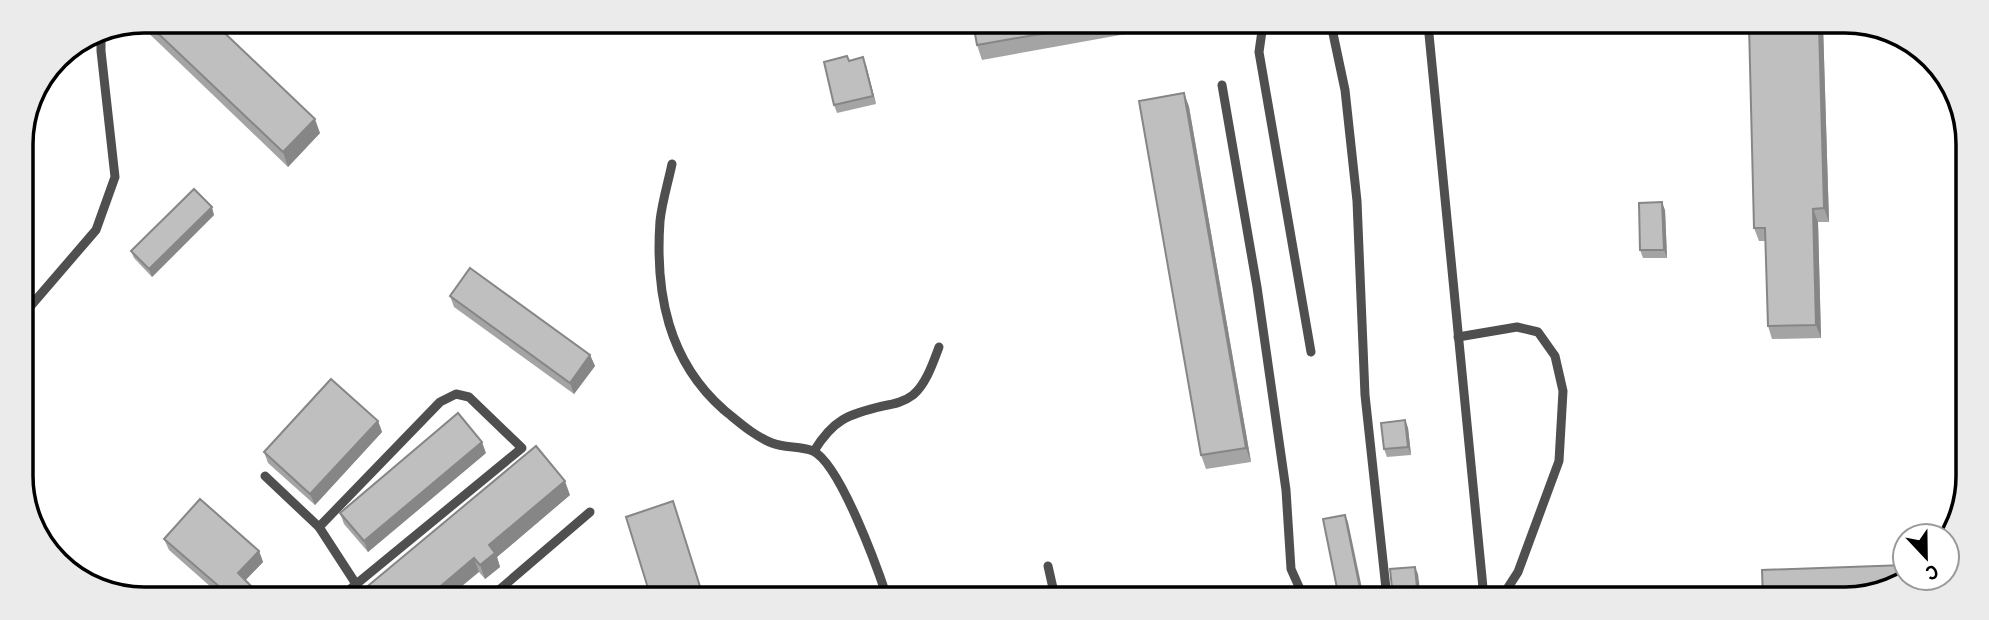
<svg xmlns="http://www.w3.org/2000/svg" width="1989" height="620" font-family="Overpass,sans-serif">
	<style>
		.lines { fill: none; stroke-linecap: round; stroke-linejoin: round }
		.service { stroke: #4f4f4f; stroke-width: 9 }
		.wall { fill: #a4a4a4 }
		.shaded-wall { fill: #868686 }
		.building { fill: #bfbfbf; stroke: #868686; stroke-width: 2 }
		.rim { fill: none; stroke: #000; stroke-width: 3.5 }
	</style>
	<rect width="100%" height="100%" fill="#fff"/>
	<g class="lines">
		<g class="service">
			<path d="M 1263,24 L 1259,52 L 1311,352"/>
			<path d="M 1331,24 L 1345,90 L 1357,201 L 1365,395 L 1387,598"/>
			<path d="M 1428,24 L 1484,598"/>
			<path d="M 1222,85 L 1257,287 L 1286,490 L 1291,569 L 1304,598"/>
			<path d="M 672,164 C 668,183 662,202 660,221 C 655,293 668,361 724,410 C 739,422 754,436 772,443 C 784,448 801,446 813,451 C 840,464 877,567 887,597"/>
			<path d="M 22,316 L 96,230 L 115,177 L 101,51 L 101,30"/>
			<path d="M 1458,337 L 1517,327 L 1538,332 L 1555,356 L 1563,391 L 1559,461 L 1518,572 L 1507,589 L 1494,598"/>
			<path d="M 814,451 C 833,420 848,414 883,406 C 894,404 904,402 913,395 C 926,384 933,363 939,347"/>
			<path d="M 265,476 L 319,527 L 356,584"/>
			<path d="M 319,527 L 440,402 L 456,394 L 469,397 L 522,448 L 343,595"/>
			<path d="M 1048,566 L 1055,597"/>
			<path d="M 492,596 L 590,512"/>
		</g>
	</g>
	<g class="wall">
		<path d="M 144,21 L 212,21 L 320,133 L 288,167 L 137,22 Z"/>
		<path d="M 973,23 L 1187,23 L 982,60 L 977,45 Z"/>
		<path d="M 1749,25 L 1823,25 L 1829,222 L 1818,222 L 1821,338 L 1772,339 L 1768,326 L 1765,241 L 1759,241 L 1754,228 Z"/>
		<path d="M 849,61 L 866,65 L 876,104 L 837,113 L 834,105 Z"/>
		<path d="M 1184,93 L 1189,107 L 1251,462 L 1206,469 L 1201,455 Z"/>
		<path d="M 1665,210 L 1667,258 L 1643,258 L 1640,250 Z"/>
		<path d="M 214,215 L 152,277 L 134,258 L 131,251 Z"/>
		<path d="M 450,296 L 590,355 L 595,366 L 574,394 L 454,307 Z"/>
		<path d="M 1405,420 L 1408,428 L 1411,455 L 1387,457 L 1384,449 Z"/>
		<path d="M 378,421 L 382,432 L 315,505 L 268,463 L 264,452 Z"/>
		<path d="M 486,453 L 368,552 L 344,524 L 340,513 Z"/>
		<path d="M 570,495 L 497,557 L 500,567 L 485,579 L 479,572 L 357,595 Z"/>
		<path d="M 164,539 L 259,551 L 263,562 L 245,580 L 258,595 L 220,595 L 169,550 Z"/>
	</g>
	<g class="shaded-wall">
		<path d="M 1819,25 L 1823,25 L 1829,222 L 1824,208 Z"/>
		<path d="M 863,57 L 866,65 L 876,104 L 873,96 Z"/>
		<path d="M 1184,93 L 1189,107 L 1251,462 L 1246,448 Z"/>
		<path d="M 315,119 L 320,133 L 288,167 L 283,152 Z"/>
		<path d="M 1662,202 L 1665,210 L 1667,258 L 1664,250 Z"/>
		<path d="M 212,207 L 214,215 L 152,277 L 149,269 Z"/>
		<path d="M 1813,209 L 1818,222 L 1821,338 L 1816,325 Z"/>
		<path d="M 590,355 L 595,366 L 574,394 L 570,383 Z"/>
		<path d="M 1405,420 L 1408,428 L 1411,455 L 1408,447 Z"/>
		<path d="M 378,421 L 382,432 L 315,505 L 310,494 Z"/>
		<path d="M 482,442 L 486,453 L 368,552 L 364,541 Z"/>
		<path d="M 565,481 L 570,495 L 497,557 L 500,567 L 485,579 L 480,565 L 489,545 Z"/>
		<path d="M 1345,515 L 1348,522 L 1364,598 L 1362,598 Z"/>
		<path d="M 259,551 L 263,562 L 242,584 L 238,573 Z"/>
		<path d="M 474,558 L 479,572 L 450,596 L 429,596 Z"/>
		<path d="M 1415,567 L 1418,574 L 1421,598 L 1418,598 Z"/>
	</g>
	<g class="building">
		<path d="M 145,21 L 212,21 L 315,119 L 283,152 Z"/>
		<path d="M 973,23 L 1103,23 L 977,45 Z"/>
		<path d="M 1749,25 L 1819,25 L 1824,208 L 1813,209 L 1816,325 L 1768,326 L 1765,228 L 1754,228 Z"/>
		<path d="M 847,56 L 849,61 L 863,57 L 873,96 L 834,105 L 824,62 Z"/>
		<path d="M 1184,93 L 1246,448 L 1201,455 L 1139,101 Z"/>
		<path d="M 194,189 L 212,207 L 149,269 L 131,251 Z"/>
		<path d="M 1662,202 L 1664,250 L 1640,250 L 1639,203 Z"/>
		<path d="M 470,268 L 590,355 L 570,383 L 450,296 Z"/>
		<path d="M 331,379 L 378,421 L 310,494 L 264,452 Z"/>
		<path d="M 458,413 L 482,442 L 364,541 L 340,513 Z"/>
		<path d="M 1405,420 L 1408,447 L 1384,449 L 1381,423 Z"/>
		<path d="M 536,446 L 565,481 L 489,545 L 495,553 L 480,565 L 474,558 L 429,596 L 357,595 Z"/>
		<path d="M 200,499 L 259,551 L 238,573 L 258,593 L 256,595 L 229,595 L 164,539 Z"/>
		<path d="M 673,501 L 703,596 L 634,596 L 633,593 L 648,588 L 626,517 Z"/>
		<path d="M 1345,515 L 1362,598 L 1339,598 L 1323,519 Z"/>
		<path d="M 1905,565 L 1905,577 L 1853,599 L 1763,599 L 1762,570 Z"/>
		<path d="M 1415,567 L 1418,598 L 1393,598 L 1390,569 Z"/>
	</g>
	<path d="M0 0H1989V620H0ZM144 33H1845A111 111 0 0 1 1956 144V476A111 111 0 0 1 1845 587H144A111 111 0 0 1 33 476V144A111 111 0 0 1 144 33Z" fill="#ebebeb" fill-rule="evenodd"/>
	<path class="rim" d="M144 33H1845A111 111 0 0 1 1956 144V476A111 111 0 0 1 1845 587H144A111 111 0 0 1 33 476V144A111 111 0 0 1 144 33Z"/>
	<g transform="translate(1926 557) rotate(158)"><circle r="33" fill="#ffffff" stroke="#999999" stroke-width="2"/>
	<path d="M0-5L12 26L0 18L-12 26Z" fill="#000000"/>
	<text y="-10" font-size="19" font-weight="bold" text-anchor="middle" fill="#000000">С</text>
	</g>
</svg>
